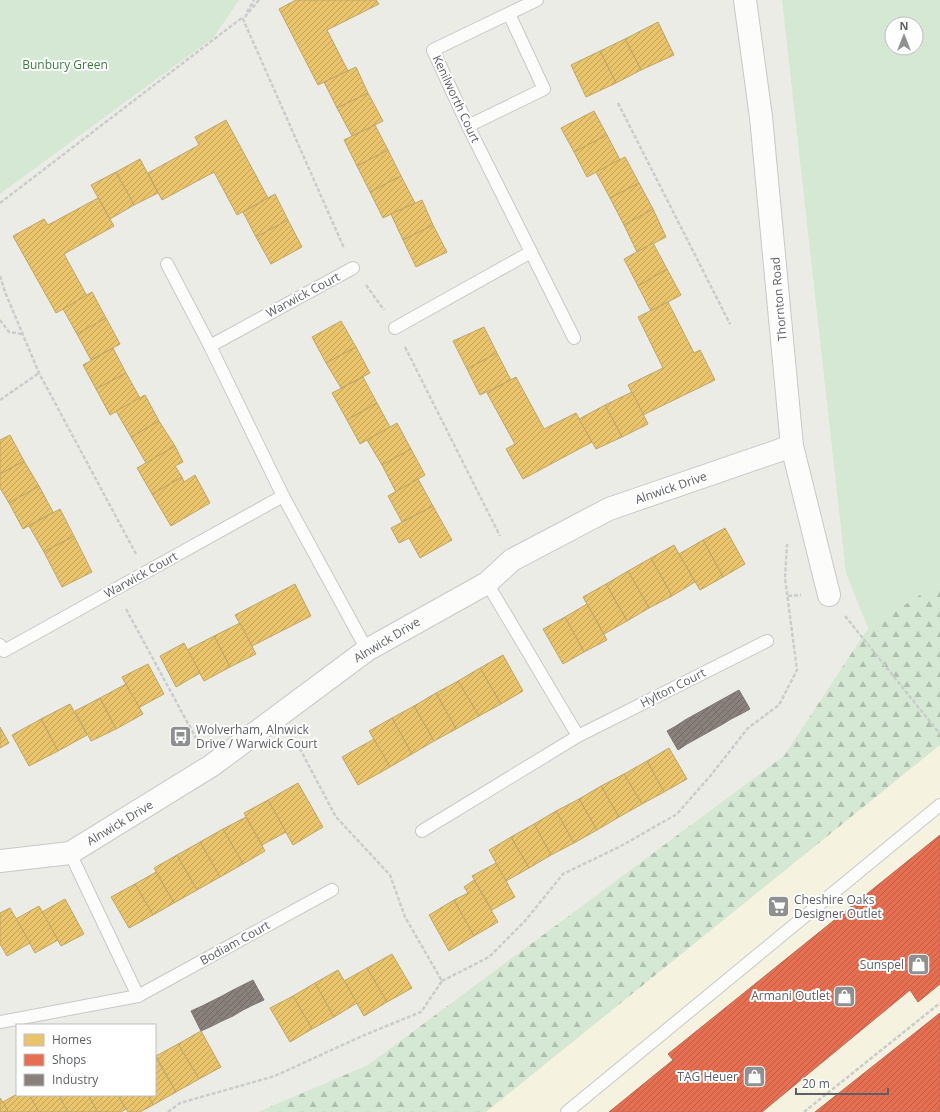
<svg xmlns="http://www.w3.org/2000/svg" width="940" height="1112" font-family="'Open Sans',sans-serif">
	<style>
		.commercial { fill: #f5f2e0 }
		.forest { fill: url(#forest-firs) }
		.green { fill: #d5e8d4; fill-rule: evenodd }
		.homes { fill: url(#homes-hatch); stroke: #bfa668 }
		.shops { fill: url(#shops-hatch); stroke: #bd6a57 }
		.industry { fill: url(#industry-hatch); stroke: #7c7775 }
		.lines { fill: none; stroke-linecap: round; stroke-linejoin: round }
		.lane-casing { stroke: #c8c8c8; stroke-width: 14 }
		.street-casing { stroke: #c8c8c8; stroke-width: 24 }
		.path { stroke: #c9cdcb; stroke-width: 2.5; stroke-dasharray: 4 2; stroke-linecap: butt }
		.lane { stroke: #fcfcfb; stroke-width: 12 }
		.street { stroke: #fcfcfb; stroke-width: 22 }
		.labels { text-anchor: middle; stroke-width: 4; stroke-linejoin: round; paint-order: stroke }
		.park-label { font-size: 12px; fill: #388040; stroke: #fff }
		.street-label { font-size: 12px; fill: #5c5f64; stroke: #fff }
		.poi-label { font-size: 12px; fill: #5c5f64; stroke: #fff; text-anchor: end }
	</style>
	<defs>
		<pattern id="forest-firs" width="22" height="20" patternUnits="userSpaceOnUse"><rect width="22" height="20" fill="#d5e8d4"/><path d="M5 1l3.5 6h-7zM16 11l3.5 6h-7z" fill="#b0bfb0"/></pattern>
		<pattern id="homes-hatch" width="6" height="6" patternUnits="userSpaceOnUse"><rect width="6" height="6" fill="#e9c46a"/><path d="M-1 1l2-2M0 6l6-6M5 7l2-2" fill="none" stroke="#c0a25b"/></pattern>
		<pattern id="shops-hatch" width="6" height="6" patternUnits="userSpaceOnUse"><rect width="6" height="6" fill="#e76f51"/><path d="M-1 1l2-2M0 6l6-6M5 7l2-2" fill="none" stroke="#be5e47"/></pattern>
		<pattern id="industry-hatch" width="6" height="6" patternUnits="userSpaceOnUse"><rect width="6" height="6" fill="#8a817c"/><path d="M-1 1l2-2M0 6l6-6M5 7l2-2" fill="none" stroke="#6e6864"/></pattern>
	</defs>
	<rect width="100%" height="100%" fill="#ecece7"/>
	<path class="commercial" d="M 940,703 L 940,1112 L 297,1112 Z"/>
	<path class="forest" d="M 940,582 L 940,745 L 486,1112 L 258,1112 L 368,1065 L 784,756 L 868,628 Z"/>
	<g class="green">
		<path d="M 0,0 L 239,0 L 214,37 L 0,194 Z"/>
		<path d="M 782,0 L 940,0 L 940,582 L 868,628 L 846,573 ZM 892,24 L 916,24 L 916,48 L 892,48 Z"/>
	</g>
	<g class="homes">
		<path d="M 296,0 L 311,0 L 312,1 L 315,0 L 376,0 L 379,4 L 327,30 L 348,71 L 318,85 L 279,9 Z"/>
		<path d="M 658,22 L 674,55 L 641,70 L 625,39 Z"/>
		<path d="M 625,39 L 641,70 L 616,83 L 600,51 Z"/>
		<path d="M 600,51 L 616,83 L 586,97 L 571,65 Z"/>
		<path d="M 356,67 L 368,93 L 337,108 L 324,82 Z"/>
		<path d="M 368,93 L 383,121 L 352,136 L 337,108 Z"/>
		<path d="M 594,111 L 607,135 L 574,152 L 561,128 Z"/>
		<path d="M 226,120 L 268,198 L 237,215 L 214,172 L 162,200 L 148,173 L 199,145 L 195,137 Z"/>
		<path d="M 375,125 L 388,150 L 357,166 L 344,140 Z"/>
		<path d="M 607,135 L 620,160 L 587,177 L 574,152 Z"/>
		<path d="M 388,150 L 401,176 L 370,192 L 357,166 Z"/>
		<path d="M 625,157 L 639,183 L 610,198 L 596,172 Z"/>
		<path d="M 140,159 L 158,193 L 134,205 L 116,172 Z"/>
		<path d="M 116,172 L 134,205 L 110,219 L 91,185 Z"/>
		<path d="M 401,176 L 415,203 L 383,218 L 370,192 Z"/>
		<path d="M 639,183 L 653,209 L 624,225 L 610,198 Z"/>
		<path d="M 275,194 L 288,220 L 256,237 L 243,212 Z"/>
		<path d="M 98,198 L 114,226 L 64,254 L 87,296 L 56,313 L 13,236 L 44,219 L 48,225 Z"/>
		<path d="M 422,200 L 433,225 L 403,240 L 391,214 Z"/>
		<path d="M 653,209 L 666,237 L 637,252 L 624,225 Z"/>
		<path d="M 288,220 L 302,247 L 271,264 L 256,237 Z"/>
		<path d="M 433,225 L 447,252 L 416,267 L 403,240 Z"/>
		<path d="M 653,243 L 667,269 L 638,286 L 624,259 Z"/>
		<path d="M 667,269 L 681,295 L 651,311 L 638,286 Z"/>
		<path d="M 92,292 L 106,318 L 77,334 L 63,309 Z"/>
		<path d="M 668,302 L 694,353 L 700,350 L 715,380 L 643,415 L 628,385 L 663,368 L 638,317 Z"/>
		<path d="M 106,318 L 120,344 L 91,360 L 77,334 Z"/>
		<path d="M 341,321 L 356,347 L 326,363 L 312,337 Z"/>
		<path d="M 484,327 L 497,353 L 467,369 L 453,341 Z"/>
		<path d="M 356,347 L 370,373 L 341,388 L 326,363 Z"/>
		<path d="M 113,348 L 126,373 L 96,389 L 83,365 Z"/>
		<path d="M 497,353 L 511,380 L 480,395 L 467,369 Z"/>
		<path d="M 126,373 L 140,398 L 110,415 L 96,389 Z"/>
		<path d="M 363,377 L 377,403 L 347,420 L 332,393 Z"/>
		<path d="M 516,377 L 544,429 L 576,413 L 592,442 L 523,479 L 506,449 L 515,444 L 487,393 Z"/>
		<path d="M 632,392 L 648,424 L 622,437 L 605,405 Z"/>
		<path d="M 145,395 L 159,421 L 131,437 L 116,411 Z"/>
		<path d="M 377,403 L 390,427 L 360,444 L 347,420 Z"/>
		<path d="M 605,405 L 622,437 L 596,449 L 579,419 Z"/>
		<path d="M 159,421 L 175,446 L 146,463 L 131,437 Z"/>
		<path d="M 397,423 L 411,449 L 382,465 L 367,440 Z"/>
		<path d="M 10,435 L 24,461 L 0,474 L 0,440 Z"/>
		<path d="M 175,446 L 183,462 L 175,466 L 182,477 L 152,494 L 137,468 Z"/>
		<path d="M 411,449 L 425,475 L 396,492 L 382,465 Z"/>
		<path d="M 24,461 L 39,486 L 9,503 L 0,488 L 0,474 Z"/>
		<path d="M 195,475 L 210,503 L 171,526 L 152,494 L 182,477 L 184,482 Z"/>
		<path d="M 418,479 L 433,506 L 402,522 L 388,496 Z"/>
		<path d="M 39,486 L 53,512 L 23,529 L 9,503 Z"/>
		<path d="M 433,506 L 452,540 L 420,558 L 409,538 L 399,543 L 391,528 Z"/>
		<path d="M 60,509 L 74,536 L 44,552 L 29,526 Z"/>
		<path d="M 725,528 L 745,564 L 723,577 L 703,540 Z"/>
		<path d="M 74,536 L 92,572 L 62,587 L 44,552 Z"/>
		<path d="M 703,540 L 723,577 L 700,590 L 679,554 Z"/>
		<path d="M 674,545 L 695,582 L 672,596 L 651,558 Z"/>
		<path d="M 651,558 L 672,596 L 649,608 L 628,571 Z"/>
		<path d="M 628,571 L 649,608 L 627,621 L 606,584 Z"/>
		<path d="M 295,584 L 311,616 L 252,646 L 235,615 Z"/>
		<path d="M 606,584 L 627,621 L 604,634 L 583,597 Z"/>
		<path d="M 587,604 L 607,640 L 584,652 L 565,617 Z"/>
		<path d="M 565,617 L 584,652 L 563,664 L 543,629 Z"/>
		<path d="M 240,623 L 256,654 L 230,667 L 214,636 Z"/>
		<path d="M 214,636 L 230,667 L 204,681 L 187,650 Z"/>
		<path d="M 184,643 L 200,673 L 176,687 L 160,656 Z"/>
		<path d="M 503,655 L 523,691 L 501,704 L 480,668 Z"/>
		<path d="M 148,664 L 164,694 L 138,708 L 122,677 Z"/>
		<path d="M 480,668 L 501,704 L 479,716 L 458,681 Z"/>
		<path d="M 458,681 L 479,716 L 456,729 L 436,693 Z"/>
		<path d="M 126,684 L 143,714 L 116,729 L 100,698 Z"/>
		<path d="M 436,693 L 456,729 L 434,741 L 414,706 Z"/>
		<path d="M 100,698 L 116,729 L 91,741 L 75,711 Z"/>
		<path d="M 70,704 L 87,735 L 58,751 L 41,719 Z"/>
		<path d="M 414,706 L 434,741 L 412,754 L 392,718 Z"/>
		<path d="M 392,718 L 412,754 L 390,767 L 369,731 Z"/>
		<path d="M 41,719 L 58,751 L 29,766 L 12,735 Z"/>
		<path d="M 0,727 L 9,743 L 0,748 Z"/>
		<path d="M 374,739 L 390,767 L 358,785 L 342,757 Z"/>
		<path d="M 669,748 L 687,779 L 664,792 L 647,761 Z"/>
		<path d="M 647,761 L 664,792 L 642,804 L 624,774 Z"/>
		<path d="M 624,774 L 642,804 L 619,817 L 601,786 Z"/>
		<path d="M 298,783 L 323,827 L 293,845 L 268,800 Z"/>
		<path d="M 601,786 L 619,817 L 597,830 L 579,799 Z"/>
		<path d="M 579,799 L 597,830 L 574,843 L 556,811 Z"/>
		<path d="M 268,800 L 286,832 L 262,845 L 244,813 Z"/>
		<path d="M 556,811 L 574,843 L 551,855 L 534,824 Z"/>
		<path d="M 246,817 L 265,851 L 243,864 L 223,829 Z"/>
		<path d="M 534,824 L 551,855 L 529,868 L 511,837 Z"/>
		<path d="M 223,829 L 243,864 L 220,877 L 200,842 Z"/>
		<path d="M 511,837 L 529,868 L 506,881 L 489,850 Z"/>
		<path d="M 200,842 L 220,877 L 197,890 L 177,855 Z"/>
		<path d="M 177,855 L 197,890 L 174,903 L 154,868 Z"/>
		<path d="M 496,863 L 515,897 L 492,910 L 472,876 Z"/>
		<path d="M 156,872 L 174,903 L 153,915 L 135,884 Z"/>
		<path d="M 474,880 L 498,922 L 474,936 L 454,900 L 468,893 L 464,887 Z"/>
		<path d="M 135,884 L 153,915 L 129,928 L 111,897 Z"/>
		<path d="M 65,899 L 84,934 L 61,946 L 42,912 Z"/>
		<path d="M 454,900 L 474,936 L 449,951 L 429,915 Z"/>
		<path d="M 39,906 L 58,940 L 35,953 L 16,919 Z"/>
		<path d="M 10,908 L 30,943 L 7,956 L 0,944 L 0,913 Z"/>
		<path d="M 392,954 L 412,988 L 387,1002 L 367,968 Z"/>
		<path d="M 367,968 L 387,1002 L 364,1016 L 344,981 Z"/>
		<path d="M 338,970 L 357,1003 L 334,1017 L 315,983 Z"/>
		<path d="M 315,983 L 334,1017 L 312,1029 L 293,996 Z"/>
		<path d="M 293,996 L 312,1029 L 290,1042 L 270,1008 Z"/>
		<path d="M 201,1031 L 221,1067 L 199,1079 L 178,1044 Z"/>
		<path d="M 178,1044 L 199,1079 L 176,1092 L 156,1056 Z"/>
		<path d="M 155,1056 L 176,1092 L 153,1105 L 148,1095 L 155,1095 Z"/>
		<path d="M 17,1094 L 30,1095 L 39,1112 L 8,1112 L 3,1102 Z"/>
		<path d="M 36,1095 L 59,1095 L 68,1112 L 39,1112 L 31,1098 Z"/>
		<path d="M 59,1095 L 88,1095 L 98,1112 L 68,1112 Z"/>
		<path d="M 88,1095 L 118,1095 L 126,1109 L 121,1112 L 98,1112 Z"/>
		<path d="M 118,1095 L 148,1095 L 153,1105 L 140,1112 L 128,1112 Z"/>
		<path d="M 0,1098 L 3,1102 L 8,1112 L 0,1112 Z"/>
	</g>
	<g class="shops">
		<path d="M 940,835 L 940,984 L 918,1002 L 910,990 L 762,1112 L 609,1112 L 673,1060 L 668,1054 Z"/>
		<path d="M 940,1013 L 940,1112 L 815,1112 Z"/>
	</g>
	<g class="industry">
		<path d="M 739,690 L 750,709 L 741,714 L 730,695 Z"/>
		<path d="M 730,695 L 741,714 L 731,719 L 721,700 Z"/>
		<path d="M 721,700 L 731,719 L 723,724 L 712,705 Z"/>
		<path d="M 712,705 L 723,724 L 714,729 L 703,710 Z"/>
		<path d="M 703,710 L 714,729 L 705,734 L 694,715 Z"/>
		<path d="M 694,715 L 705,734 L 696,739 L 685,720 Z"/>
		<path d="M 685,720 L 696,739 L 687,744 L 676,726 Z"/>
		<path d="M 676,726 L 687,744 L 678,750 L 667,731 Z"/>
		<path d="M 253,980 L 264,1000 L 253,1005 L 243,985 Z"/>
		<path d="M 243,985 L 253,1005 L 243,1010 L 233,990 Z"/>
		<path d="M 233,990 L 243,1010 L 233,1016 L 222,996 Z"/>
		<path d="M 222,996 L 233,1016 L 222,1021 L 212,1001 Z"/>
		<path d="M 212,1001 L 222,1021 L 212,1026 L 202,1006 Z"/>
		<path d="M 202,1006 L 212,1026 L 201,1031 L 191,1011 Z"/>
	</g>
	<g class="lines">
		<defs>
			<g id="lane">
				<path d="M 468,126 L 544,89 L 509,14"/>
				<path d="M 531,252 L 574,338"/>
				<path d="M 167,264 L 210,346 L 283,496 L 367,650"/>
				<path d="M 395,328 L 531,252 L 468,126 L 433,50 L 537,0"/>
				<path d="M 210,346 L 353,268"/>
				<path d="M 0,645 L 4,651 L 283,496"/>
				<path d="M 578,736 L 767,641"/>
				<path d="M 422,831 L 578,736 L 487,583"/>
				<path d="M 70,853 L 138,996 L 332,890"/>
				<path d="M 0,1022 L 138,996"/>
				<path d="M 567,1112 L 940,805"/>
			</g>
			<g id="street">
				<path d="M 745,0 L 761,117 L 792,446 L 829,595"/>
				<path d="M 0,861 L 70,853 L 211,766 L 367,650 L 487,583 L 512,560 L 609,509 L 792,446"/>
			</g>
		</defs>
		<use href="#lane" class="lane-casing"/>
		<use href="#street" class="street-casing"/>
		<g class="path">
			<path d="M 259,0 L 243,19 L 344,248"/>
			<path d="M 247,12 L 254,0"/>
			<path d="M 618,103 L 730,324"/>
			<path d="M 0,203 L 243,17"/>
			<path d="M 0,276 L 5,292 L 39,373 L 136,554"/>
			<path d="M 366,285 L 384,310"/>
			<path d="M 0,320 L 9,332 L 22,334"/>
			<path d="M 405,347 L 500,536"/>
			<path d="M 0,400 L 39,373"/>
			<path d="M 788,596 L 801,595"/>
			<path d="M 126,609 L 198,742"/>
			<path d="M 845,616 L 940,734"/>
			<path d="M 442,981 L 489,957 L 525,921 L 563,874 L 621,846 L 677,814 L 711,775 L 748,728 L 779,705 L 797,670 L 785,578 L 787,544"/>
			<path d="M 168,1112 L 180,1103 L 275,1076 L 362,1036 L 421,1012 L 442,981 L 405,917 L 390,875 L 336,817 L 300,749 L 291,739"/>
			<path d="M 804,1112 L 940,1003"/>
		</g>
		<use href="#lane" class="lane"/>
		<use href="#street" class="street"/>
	</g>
	<defs>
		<symbol id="bus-square" viewBox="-11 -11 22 22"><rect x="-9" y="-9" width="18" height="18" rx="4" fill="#8e9092" stroke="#fff"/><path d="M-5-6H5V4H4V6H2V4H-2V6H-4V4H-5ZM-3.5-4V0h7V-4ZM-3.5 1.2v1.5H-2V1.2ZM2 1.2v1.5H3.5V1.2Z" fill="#fff"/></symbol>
		<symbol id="supermarket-square" viewBox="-11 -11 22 22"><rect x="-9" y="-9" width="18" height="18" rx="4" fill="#8e9092" stroke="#fff"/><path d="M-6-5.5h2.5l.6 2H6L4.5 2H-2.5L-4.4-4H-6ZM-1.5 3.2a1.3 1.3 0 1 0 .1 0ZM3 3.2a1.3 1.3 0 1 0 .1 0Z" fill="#fff"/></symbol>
		<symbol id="shop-square" viewBox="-11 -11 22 22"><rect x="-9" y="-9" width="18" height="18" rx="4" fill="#8e9092" stroke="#fff"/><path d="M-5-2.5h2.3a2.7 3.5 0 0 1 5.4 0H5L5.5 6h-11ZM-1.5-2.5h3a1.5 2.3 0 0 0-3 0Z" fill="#fff"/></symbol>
	</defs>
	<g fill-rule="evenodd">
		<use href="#bus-square" x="168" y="724" width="25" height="25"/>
		<use href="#supermarket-square" x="766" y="894" width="25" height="25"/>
		<use href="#shop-square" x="906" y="952" width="25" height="25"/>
		<use href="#shop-square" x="832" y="984" width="25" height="25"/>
		<use href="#shop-square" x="742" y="1064" width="25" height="25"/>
	</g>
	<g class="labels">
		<g class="park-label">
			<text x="65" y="69">Bunbury Green</text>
		</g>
		<g class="street-label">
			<text transform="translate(456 99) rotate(65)" y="4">Kenilworth Court</text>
			<text transform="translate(303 295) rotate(-28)" y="4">Warwick Court</text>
			<text transform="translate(779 299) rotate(-95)" y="4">Thornton Road</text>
			<text transform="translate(671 488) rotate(-19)" y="4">Alnwick Drive</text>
			<text transform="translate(141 575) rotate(-29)" y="4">Warwick Court</text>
			<text transform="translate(387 640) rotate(-31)" y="4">Alnwick Drive</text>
			<text transform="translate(673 688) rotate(-27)" y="4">Hylton Court</text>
			<text transform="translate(120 823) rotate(-31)" y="4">Alnwick Drive</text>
			<text transform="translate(235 943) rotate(-29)" y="4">Bodiam Court</text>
		</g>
		<g class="poi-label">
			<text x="196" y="734" text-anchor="start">Wolverham, Alnwick<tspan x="196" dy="14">Drive / Warwick Court</tspan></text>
			<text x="794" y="904" text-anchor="start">Cheshire Oaks<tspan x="794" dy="14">Designer Outlet</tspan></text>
			<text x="904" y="969">Sunspel</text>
			<text x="830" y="1000">Armani Outlet</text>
			<text x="738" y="1081">TAG Heuer</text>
		</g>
	</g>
	<rect x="16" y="1024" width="140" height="72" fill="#ffffff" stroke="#bebfc1"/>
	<rect x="24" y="1034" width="20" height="12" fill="#e9c46a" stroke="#bebfc1"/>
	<text x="52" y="1044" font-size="12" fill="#5c5f64">Homes</text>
	<rect x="24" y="1054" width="20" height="12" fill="#e76f51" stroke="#bebfc1"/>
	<text x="52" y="1064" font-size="12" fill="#5c5f64">Shops</text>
	<rect x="24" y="1074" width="20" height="12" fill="#8a817c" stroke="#bebfc1"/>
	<text x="52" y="1084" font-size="12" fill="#5c5f64">Industry</text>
	<g transform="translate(904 36)"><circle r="19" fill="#ffffff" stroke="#bebfc1"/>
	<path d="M0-3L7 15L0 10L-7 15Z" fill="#8e9092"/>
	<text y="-6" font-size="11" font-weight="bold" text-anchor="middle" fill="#5c5f64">N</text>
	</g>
	<path d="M796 1088v6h92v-6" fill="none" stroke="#5c5f64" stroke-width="2"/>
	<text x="802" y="1088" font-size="12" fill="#5c5f64" stroke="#ffffff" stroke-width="3" paint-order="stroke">20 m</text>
</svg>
